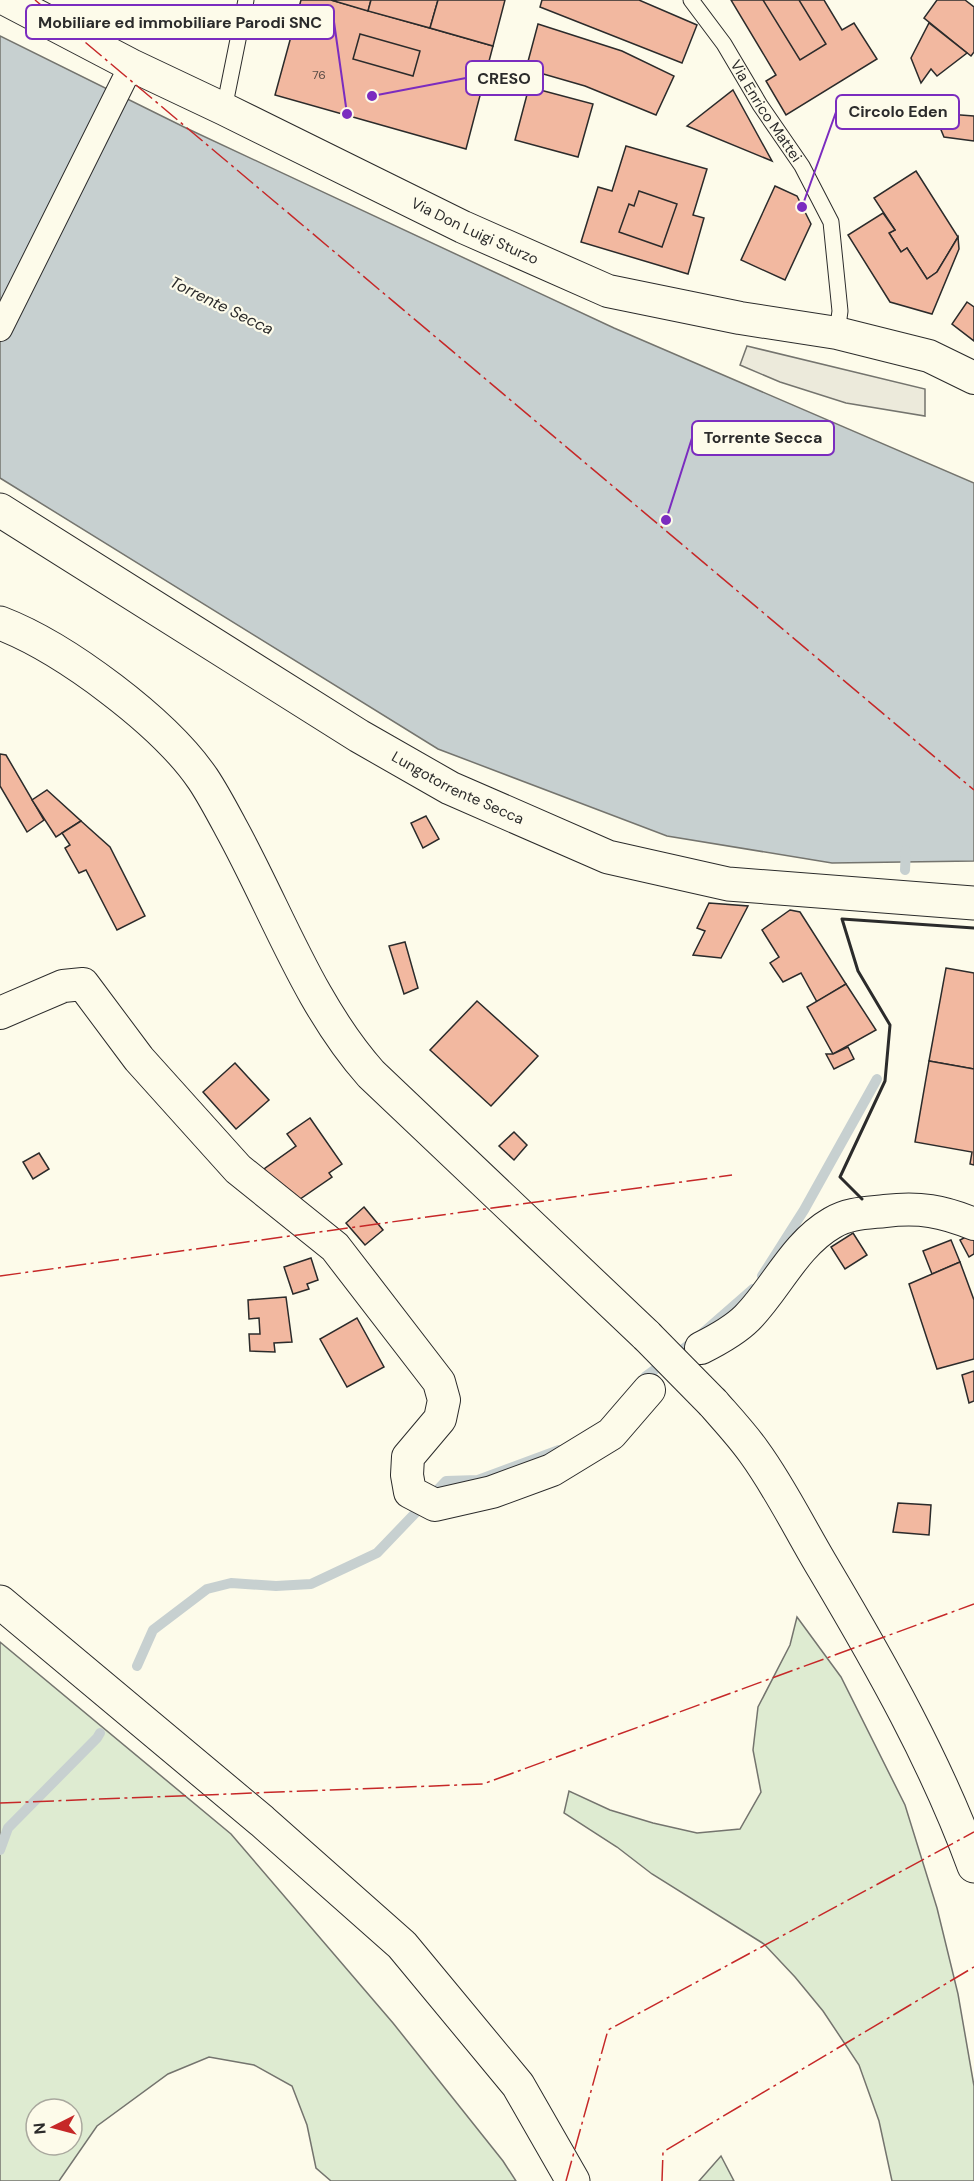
<svg xmlns="http://www.w3.org/2000/svg" width="974" height="2181" font-family="'DM Sans',sans-serif">
	<style>
		.green { fill: #deebd1; stroke: #74746e; stroke-width: 1.5; fill-rule: evenodd }
		.parking { fill: #eceadb; stroke: #74746e; stroke-width: 1.5 }
		.water { fill: #c7d0d0; stroke: #74746e; stroke-width: 1.5 }
		.lines { fill: none; stroke-linecap: round; stroke-linejoin: round }
		.stream { stroke: #c7d0d0; stroke-width: 10 }
		.building { fill: #f2b8a0; stroke: #2b2b2b; stroke-width: 1.5 }
		.service-casing { stroke: #2b2b2b; stroke-width: 17 }
		.pedestrian-casing { stroke: #2b2b2b; stroke-width: 26 }
		.minor-casing { stroke: #2b2b2b; stroke-width: 34 }
		.secondary-casing { stroke: #2b2b2b; stroke-width: 35 }
		.motorway-casing { stroke: #2b2b2b; stroke-width: 35 }
		.service { stroke: #fdfbea; stroke-width: 15 }
		.pedestrian { stroke: #fdfbea; stroke-width: 24 }
		.minor { stroke: #fdfbea; stroke-width: 32 }
		.secondary { stroke: #fdfbea; stroke-width: 33 }
		.motorway { stroke: #fdfbea; stroke-width: 33 }
		.motorway-bridge-casing { stroke: #2b2b2b; stroke-width: 35; stroke-linecap: butt }
		.motorway-bridge { stroke: #fdfbea; stroke-width: 33 }
		.wall { stroke: #2b2b2b; stroke-width: 3 }
		.power { stroke: #c62828; stroke-width: 1.5; stroke-dasharray: 21 4.5 3 4.5; stroke-linecap: butt }
		.labels { text-anchor: middle; stroke-width: 4.5; stroke-linejoin: round; paint-order: stroke }
		.number-label { font-size: 12px; fill: #5d4e48 }
		.street-label { font-size: 15px; fill: #2b2b2b; stroke: #fdfbea }
		.water-label { font-size: 16px; font-style: italic; fill: #2b2b2b; stroke: #fdfbea }
		.leader { fill: none; stroke: #7b2cbf; stroke-width: 2 }
		.callout-dot { fill: #7b2cbf; stroke: #fdfbea; stroke-width: 2 }
		.callout { fill: #fdfbea; stroke: #7b2cbf; stroke-width: 2 }
		.callout-label { font-size: 16px; text-anchor: middle; font-weight: bold; fill: #2b2b2b }
	</style>
	<rect width="100%" height="100%" fill="#fdfbea"/>
	<g class="green">
		<path d="M 797,1617 L 841,1677 L 905,1805 L 937,1908 L 958,1994 L 974,2086 L 974,2181 L 892,2181 L 879,2121 L 859,2065 L 823,2011 L 795,1977 L 764,1944 L 652,1874 L 617,1847 L 564,1813 L 569,1791 L 610,1810 L 653,1823 L 697,1833 L 740,1829 L 761,1792 L 753,1750 L 758,1707 L 790,1645 Z"/>
		<path d="M 0,1642 L 231,1834 L 393,2023 L 503,2161 L 516,2181 L 331,2181 L 316,2168 L 307,2125 L 292,2086 L 254,2065 L 209,2057 L 168,2074 L 97,2126 L 59,2181 L 0,2181 ZM 36,2109 L 72,2109 L 72,2145 L 36,2145 Z"/>
		<path d="M 721,2156 L 734,2181 L 699,2181 Z"/>
	</g>
	<path class="parking" d="M 747,346 L 925,389 L 925,416 L 846,403 L 780,382 L 740,365 Z"/>
	<path class="water" d="M 0,36 L 186,128 L 614,328 L 974,483 L 974,861 L 832,863 L 667,836 L 438,749 L 0,478 Z"/>
	<g class="lines">
		<g class="stream">
			<path d="M 905,870 L 906,850"/>
			<path d="M 762,1276 L 804,1210 L 877,1079"/>
			<path d="M 639,1384 L 646,1376 L 690,1344 L 753,1289"/>
			<path d="M 137,1666 L 153,1630 L 207,1589 L 231,1583 L 276,1586 L 311,1584 L 377,1553 L 446,1481 L 478,1480 L 559,1450"/>
			<path d="M 0,1850 L 8,1828 L 97,1738 L 100,1733"/>
		</g>
	</g>
	<g class="building">
		<path d="M 301,0 L 331,0 L 493,46 L 466,149 L 275,95 Z"/>
		<path d="M 331,0 L 371,0 L 368,11 Z"/>
		<path d="M 371,0 L 438,0 L 430,28 L 368,11 Z"/>
		<path d="M 438,0 L 505,0 L 493,46 L 430,28 Z"/>
		<path d="M 542,0 L 639,0 L 697,25 L 682,63 L 540,7 Z"/>
		<path d="M 731,0 L 824,0 L 842,30 L 854,23 L 877,59 L 786,115 L 766,81 L 776,75 Z"/>
		<path d="M 763,0 L 799,0 L 826,44 L 800,60 Z"/>
		<path d="M 937,0 L 965,0 L 974,7 L 974,52 L 971,56 L 924,18 Z"/>
		<path d="M 929,23 L 967,53 L 937,76 L 931,69 L 921,83 L 911,58 Z"/>
		<path d="M 538,24 L 622,51 L 674,76 L 656,115 L 585,86 L 526,69 Z"/>
		<path d="M 360,34 L 420,51 L 413,76 L 353,59 Z"/>
		<path d="M 529,87 L 593,104 L 578,157 L 515,140 Z"/>
		<path d="M 733,90 L 772,161 L 687,126 Z"/>
		<path d="M 934,113 L 974,116 L 974,141 L 944,137 Z"/>
		<path d="M 626,146 L 707,169 L 693,215 L 704,218 L 688,274 L 581,242 L 598,187 L 612,191 Z"/>
		<path d="M 916,171 L 958,237 L 937,272 L 927,279 L 907,248 L 901,252 L 889,233 L 895,230 L 874,198 Z"/>
		<path d="M 775,186 L 797,196 L 811,224 L 785,280 L 741,260 Z"/>
		<path d="M 639,191 L 677,204 L 662,247 L 619,232 L 629,204 L 634,206 Z"/>
		<path d="M 883,213 L 895,230 L 889,233 L 901,252 L 907,248 L 927,279 L 937,272 L 958,237 L 959,249 L 932,314 L 890,302 L 848,235 Z"/>
		<path d="M 967,302 L 974,307 L 974,341 L 952,324 Z"/>
		<path d="M 0,754 L 6,755 L 44,820 L 27,832 L 0,786 Z"/>
		<path d="M 47,790 L 81,821 L 56,837 L 32,800 Z"/>
		<path d="M 426,816 L 439,839 L 423,848 L 411,823 Z"/>
		<path d="M 81,821 L 110,847 L 145,916 L 117,930 L 86,870 L 79,873 L 65,848 L 70,845 L 62,833 Z"/>
		<path d="M 709,903 L 748,906 L 721,958 L 693,955 L 705,931 L 697,928 Z"/>
		<path d="M 790,910 L 800,912 L 846,984 L 817,1002 L 801,973 L 783,982 L 770,963 L 779,957 L 762,930 Z"/>
		<path d="M 405,942 L 418,988 L 404,994 L 389,946 Z"/>
		<path d="M 946,968 L 974,973 L 974,1069 L 929,1061 Z"/>
		<path d="M 846,984 L 876,1030 L 833,1054 L 807,1007 Z"/>
		<path d="M 477,1001 L 538,1056 L 491,1106 L 430,1050 Z"/>
		<path d="M 848,1047 L 854,1059 L 834,1069 L 826,1054 L 833,1054 Z"/>
		<path d="M 929,1061 L 974,1069 L 974,1165 L 970,1164 L 972,1152 L 915,1142 Z"/>
		<path d="M 235,1063 L 269,1100 L 236,1129 L 203,1092 Z"/>
		<path d="M 310,1118 L 342,1164 L 329,1173 L 332,1177 L 290,1206 L 264,1169 L 296,1146 L 287,1134 Z"/>
		<path d="M 514,1132 L 527,1145 L 514,1160 L 499,1146 Z"/>
		<path d="M 39,1153 L 49,1169 L 33,1179 L 23,1162 Z"/>
		<path d="M 364,1207 L 383,1230 L 365,1245 L 346,1223 Z"/>
		<path d="M 853,1233 L 867,1255 L 845,1269 L 831,1247 Z"/>
		<path d="M 971,1234 L 974,1238 L 974,1254 L 969,1257 L 960,1240 Z"/>
		<path d="M 951,1240 L 960,1262 L 932,1274 L 923,1251 Z"/>
		<path d="M 311,1258 L 318,1280 L 307,1284 L 309,1289 L 293,1294 L 284,1267 Z"/>
		<path d="M 960,1262 L 974,1300 L 974,1359 L 937,1369 L 909,1284 Z"/>
		<path d="M 286,1297 L 292,1342 L 274,1343 L 275,1352 L 250,1351 L 249,1334 L 260,1334 L 259,1318 L 249,1319 L 248,1300 Z"/>
		<path d="M 357,1318 L 384,1367 L 347,1387 L 320,1339 Z"/>
		<path d="M 974,1371 L 974,1401 L 969,1403 L 962,1375 Z"/>
		<path d="M 898,1503 L 931,1505 L 929,1535 L 893,1532 Z"/>
	</g>
	<g class="lines">
		<defs>
			<g id="service">
				<path id="s1" d="M 691,0 L 724,44 L 760,105 L 802,166 L 831,222 L 840,311 L 837,333"/>
				<path d="M 224,109 L 246,0"/>
			</g>
			<path id="pedestrian" d="M 0,329 L 125,78"/>
			<g id="minor">
				<path id="s2" d="M 7,0 L 131,65 L 224,109 L 463,227 L 608,291 L 740,318 L 837,333 L 929,356 L 974,378"/>
				<path d="M 0,1013 L 63,986 L 83,984 L 139,1059 L 238,1169 L 335,1247 L 439,1382 L 444,1400 L 440,1419 L 408,1457 L 407,1475 L 410,1492 L 435,1505 L 492,1492 L 552,1470 L 611,1434 L 649,1390"/>
				<path d="M 701,1348 C 717,1340 734,1331 747,1318 C 776,1289 794,1245 832,1223 C 848,1213 867,1213 885,1211 C 920,1207 942,1211 974,1224"/>
			</g>
			<g id="secondary">
				<path id="s3" d="M 0,510 L 359,736 L 450,788 L 608,857 L 728,884 L 974,903"/>
			</g>
			<g id="motorway">
				<path d="M 0,623 C 65,648 164,722 203,779 C 213,794 222,811 230,826 C 276,909 308,1003 371,1074 L 647,1336"/>
				<path d="M 713,1403 C 727,1419 742,1435 754,1452 C 781,1489 801,1531 824,1569 C 881,1665 936,1762 974,1866"/>
				<path d="M 0,1602 L 262,1821 L 402,1945 L 518,2085 L 573,2181"/>
			</g>
		</defs>
		<use href="#service" class="service-casing"/>
		<use href="#pedestrian" class="pedestrian-casing"/>
		<use href="#minor" class="minor-casing"/>
		<use href="#secondary" class="secondary-casing"/>
		<use href="#motorway" class="motorway-casing"/>
		<use href="#service" class="service"/>
		<use href="#pedestrian" class="pedestrian"/>
		<use href="#minor" class="minor"/>
		<use href="#secondary" class="secondary"/>
		<use href="#motorway" class="motorway"/>
		<defs>
			<path id="motorway-bridge" d="M 647,1336 L 713,1403"/>
		</defs>
		<use href="#motorway-bridge" class="motorway-bridge-casing"/>
		<use href="#motorway-bridge" class="motorway-bridge"/>
		<path class="wall" d="M 862,1199 L 840,1177 L 885,1081 L 890,1025 L 858,971 L 842,919 L 974,928"/>
		<g class="power">
			<path d="M 35,0 L 974,790"/>
			<path d="M 0,1276 L 732,1175"/>
			<path d="M 0,1803 L 483,1784 L 974,1604"/>
			<path d="M 566,2181 L 608,2030 L 974,1832"/>
			<path d="M 662,2181 L 663,2152 L 974,1967"/>
		</g>
	</g>
	<g class="labels">
		<g class="number-label">
			<text x="319" y="79">76</text>
		</g>
		<g class="street-label">
			<text dy="5" stroke="none"><textPath href="#s1" startOffset="134">Via Enrico Mattei</textPath></text>
			<text dy="5" stroke="none"><textPath href="#s2" startOffset="522">Via Don Luigi Sturzo</textPath></text>
			<text dy="5" stroke="none"><textPath href="#s3" startOffset="536">Lungotorrente Secca</textPath></text>
		</g>
		<g class="water-label">
			<text transform="translate(222 305) rotate(26)" y="6">Torrente Secca</text>
		</g>
	</g>
	<path class="leader" d="M347 114L334 22M372 96L466 78M802 207L836 112M666 520L692 438"/>
	<g class="callout-dot">
		<circle cx="347" cy="114" r="6"/>
		<circle cx="372" cy="96" r="6"/>
		<circle cx="802" cy="207" r="6"/>
		<circle cx="666" cy="520" r="6"/>
	</g>
	<g class="callout">
		<rect x="26" y="5" width="308" height="34" rx="6"/>
		<rect x="466" y="61" width="77" height="34" rx="6"/>
		<rect x="836" y="95" width="123" height="34" rx="6"/>
		<rect x="692" y="421" width="142" height="34" rx="6"/>
	</g>
	<g class="callout-label">
		<text x="180" y="28">Mobiliare ed immobiliare Parodi SNC</text>
		<text x="504" y="84">CRESO</text>
		<text x="898" y="117">Circolo Eden</text>
		<text x="763" y="443">Torrente Secca</text>
	</g>
	<g transform="translate(54 2127) rotate(264)"><circle r="28" fill="#fdfbea" stroke="#a9a89e" stroke-width="1.5"/>
	<path d="M0-4.5L10 22L0 15L-10 22Z" fill="#c62828"/>
	<text y="-9" font-size="16" font-weight="bold" text-anchor="middle" fill="#2b2b2b">N</text>
	</g>
</svg>
